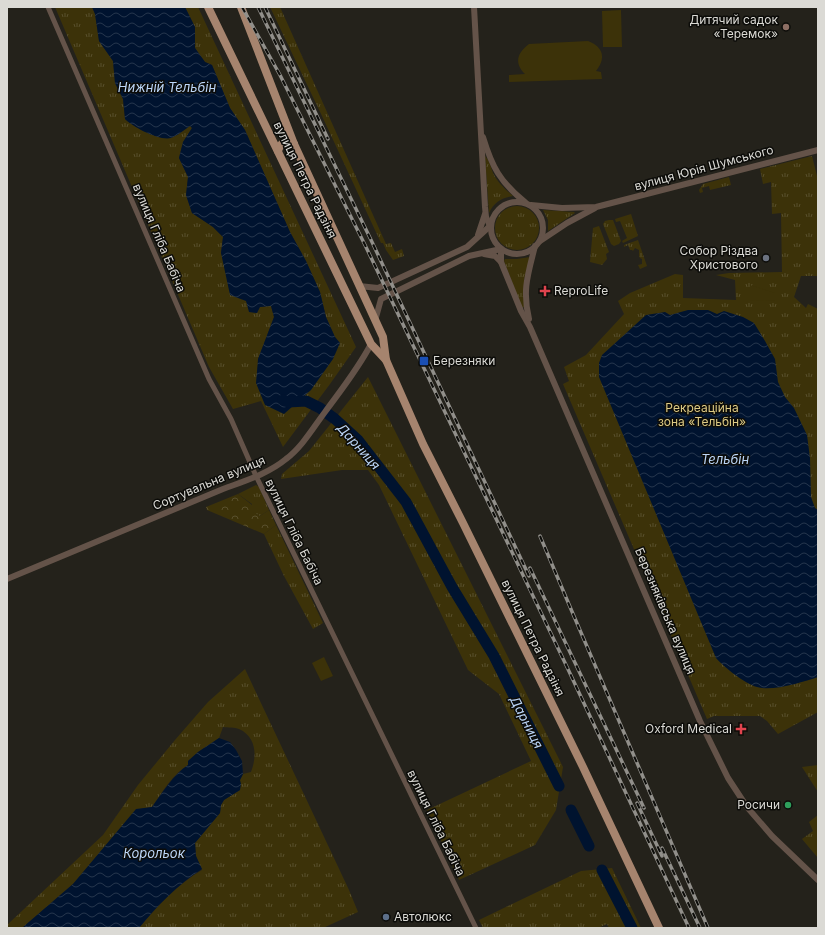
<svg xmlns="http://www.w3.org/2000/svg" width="825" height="935" font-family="Inter,sans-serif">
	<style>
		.grass { fill: url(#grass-tufts) }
		.forest { fill: url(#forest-crowns) }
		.garden { fill: #3c3209 }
		.water { fill: url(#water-waves) }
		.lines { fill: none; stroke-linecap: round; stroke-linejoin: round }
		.river { stroke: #00132f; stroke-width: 11 }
		.minor { stroke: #645349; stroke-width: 5 }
		.tertiary { stroke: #645349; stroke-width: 6 }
		.primary { stroke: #a6846e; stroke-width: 8 }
		.rail-casing { stroke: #918f8a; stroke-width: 3.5 }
		.rail { stroke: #0c0c09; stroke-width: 2; stroke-dasharray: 6; stroke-linecap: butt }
		.education-dot { fill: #8d6e63; stroke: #0c0c09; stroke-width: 1.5 }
		.worship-dot { fill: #6b7280; stroke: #0c0c09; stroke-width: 1.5 }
		.health-dot { fill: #e0444e; stroke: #0c0c09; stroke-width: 1.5 }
		.transit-dot { fill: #1a4fb4; stroke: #0c0c09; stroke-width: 1.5 }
		.leisure-dot { fill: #2e9e5b; stroke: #0c0c09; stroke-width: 1.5 }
		.service-dot { fill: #5c6f8a; stroke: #0c0c09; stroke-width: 1.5 }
		.labels { text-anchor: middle; stroke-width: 3; stroke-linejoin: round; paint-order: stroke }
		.poi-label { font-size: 12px; fill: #dbdad5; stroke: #0c0c09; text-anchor: end }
		.street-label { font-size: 12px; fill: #dbdad5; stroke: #0c0c09 }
		.park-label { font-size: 12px; fill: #decb85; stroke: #0c0c09 }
		.water-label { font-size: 13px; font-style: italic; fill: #bcd6f8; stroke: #0c0c09 }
	</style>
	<defs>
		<pattern id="grass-tufts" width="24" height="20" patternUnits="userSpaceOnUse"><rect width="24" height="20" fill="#3c3209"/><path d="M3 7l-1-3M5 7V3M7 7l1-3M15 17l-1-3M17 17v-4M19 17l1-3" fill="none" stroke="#584f2c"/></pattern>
		<pattern id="forest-crowns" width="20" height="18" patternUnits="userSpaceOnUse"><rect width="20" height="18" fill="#3c3209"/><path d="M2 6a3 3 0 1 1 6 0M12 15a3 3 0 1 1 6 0" fill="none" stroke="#584f2c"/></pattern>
		<pattern id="water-waves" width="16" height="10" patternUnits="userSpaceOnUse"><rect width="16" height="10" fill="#00132f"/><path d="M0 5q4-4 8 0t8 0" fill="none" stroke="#25354c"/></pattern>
	</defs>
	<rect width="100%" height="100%" fill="#24221b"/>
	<g class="grass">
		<path d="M 55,7 L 92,7 L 95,14 L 99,41 L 113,61 L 115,83 L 123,99 L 125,119 C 134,127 160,141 171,137 C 177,135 184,130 190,126 L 192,128 L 183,142 L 179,158 L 188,177 L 186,195 L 192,213 L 213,227 L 223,237 L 221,253 L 246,301 L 260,307 L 271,306 L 274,317 L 258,359 L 340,343 L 335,337 L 326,317 L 320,292 L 306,261 L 290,232 L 245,130 L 230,108 L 212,65 L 205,62 L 195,48 L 195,27 L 185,7 L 198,7 L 356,347 L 330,384 L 283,447 L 261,401 L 233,409 L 209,367 Z"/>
		<path d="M 270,7 L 280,7 L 386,244 L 391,243 L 395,252 L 402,249 L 404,256 L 393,260 L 386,250 L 383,243 L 381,243 L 322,116 Z"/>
		<path d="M 485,156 C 489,160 491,167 493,173 C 498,183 505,189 513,196 C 502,198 494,202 489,213 Z"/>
		<path d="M 812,156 L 818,180 L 818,276 L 801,276 L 794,297 L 806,308 L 808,304 L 818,309 L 818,712 L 778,734 L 767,721 L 760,716 L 714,716 L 707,719 L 563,384 L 569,381 L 564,367 L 586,355 L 624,314 L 618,301 L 630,293 L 675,274 L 683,275 L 683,298 L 736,300 L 735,280 L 716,275 L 729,273 L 782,272 L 781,213 L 772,214 L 771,182 L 763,184 L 760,169 Z"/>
		<path d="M 729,177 L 731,185 L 710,190 L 709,186 L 702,188 L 703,192 L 700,193 L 699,190 L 703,184 Z"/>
		<circle cx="517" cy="228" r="22"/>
		<path d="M 543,210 L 574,212 L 575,213 L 548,231 L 548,220 Z"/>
		<path d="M 631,214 L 638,236 L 623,243 L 622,241 L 627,238 L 620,221 L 616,222 L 615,219 Z"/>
		<path d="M 609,220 L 613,220 L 621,241 L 619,244 L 614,246 L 611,244 L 603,224 L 605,221 Z"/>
		<path d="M 599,226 L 609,252 L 606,254 L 607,259 L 602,265 L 590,262 L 593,228 Z"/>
		<path d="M 638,240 L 647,266 L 640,269 L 638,265 L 642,264 L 642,259 L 640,258 L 639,256 L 639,250 L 635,248 L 633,251 L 632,250 L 630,250 L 628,245 L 624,247 L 624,245 Z"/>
		<path d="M 530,257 L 524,280 L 524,307 L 522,308 L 504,261 L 505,259 L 517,259 Z"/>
		<path d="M 368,377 L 563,767 L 556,810 L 535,845 L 459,880 L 427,810 L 531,761 L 499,694 L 468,670 L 379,485 L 368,470 L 342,470 L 281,479 L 282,474 L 309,451 Z"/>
		<path d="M 256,485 L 259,487 L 269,510 L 260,516 L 252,512 L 252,504 L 238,494 Z"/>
		<path d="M 276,525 L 323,623 L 313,629 L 284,576 L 264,534 Z"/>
		<path d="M 245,669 L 349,890 L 358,912 L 323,928 L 139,928 C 157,906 178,884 202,870 L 196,856 L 195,843 L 220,813 L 221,805 L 224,800 L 240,790 L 240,780 L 243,774 L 251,772 C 257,757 257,737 239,729 C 235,727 228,728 223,727 L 219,738 L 198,752 L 188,761 L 188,765 C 173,774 162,792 152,807 L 136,810 L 73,884 L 22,928 L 7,928 L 7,925 L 103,835 L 138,785 L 175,740 L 208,702 Z"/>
		<path d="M 818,765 L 818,792 L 802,767 Z"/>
		<path d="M 818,815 L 818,858 L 802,839 L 813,831 L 809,822 Z"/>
		<path d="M 612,868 L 641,928 L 609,928 L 607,924 L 598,928 L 483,928 L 479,920 L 581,871 Z"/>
	</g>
	<path class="forest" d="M 238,494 L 252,505 L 253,512 L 260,516 L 269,510 L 276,525 L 264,534 L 207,510 L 206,507 Z"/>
	<g class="garden">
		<path d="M 621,10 L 622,47 L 603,47 L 602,11 Z"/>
		<path d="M 588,41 C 604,47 606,59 596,71 L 601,72 L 602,79 L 509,82 L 509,75 L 525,74 C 514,63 517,53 529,44 Z"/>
		<path d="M 750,285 L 775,293 L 775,301 L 750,300 Z"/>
		<path d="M 324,657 L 333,676 L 321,681 L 312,663 Z"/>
	</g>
	<g class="water">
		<path d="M 92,7 L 185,7 L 195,27 L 195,48 L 205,62 L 212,65 L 230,108 L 245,130 L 290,232 L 306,261 L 320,292 L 326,317 L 335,337 L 340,343 L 333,359 L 311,390 L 284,414 L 265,405 L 256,383 L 258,359 L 274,317 L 271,306 L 260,307 L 257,313 L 249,312 L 246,301 L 230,295 L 221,253 L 223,237 L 213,227 L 192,213 L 186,195 L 188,177 L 179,158 L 183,142 L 192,128 L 190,126 C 184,130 177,136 171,138 C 159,141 133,127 125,119 L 123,99 L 115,83 L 113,61 L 99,41 L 95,14 Z"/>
		<path d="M 688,310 L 708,310 L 717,314 L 724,311 L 743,317 L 754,323 L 765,341 L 775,359 L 778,382 L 785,397 L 794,408 L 807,435 L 810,458 L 811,497 L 815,508 L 818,510 L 818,677 C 803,682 772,692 757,687 C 744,683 725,668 716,658 L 599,377 L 599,363 L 602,355 L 646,315 L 665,312 L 670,315 Z"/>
		<path d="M 219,738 L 230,742 L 236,750 L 242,761 L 243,774 L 240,780 L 241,784 L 240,790 L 224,800 L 221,805 L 220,813 L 195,843 L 196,856 L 202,869 C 178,884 157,906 139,928 L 22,928 L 73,884 L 136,809 L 152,807 C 163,792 173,775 188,765 L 188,761 L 198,752 Z"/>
	</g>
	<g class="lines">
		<g class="river">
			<path d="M 283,400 L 288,402 L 306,401 L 320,408 L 335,419 L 358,440 L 406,502 L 452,587 L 494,656 L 559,786"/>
			<path d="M 571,810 L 589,846"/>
			<path d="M 602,870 L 632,928"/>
		</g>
		<path class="minor" d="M 48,7 L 209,379 L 231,419 L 256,476 L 476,928"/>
		<g class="tertiary">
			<path d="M 474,7 L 485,207 L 486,217 L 490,226"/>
			<path d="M 483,137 C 492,167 500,182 525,202"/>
			<circle cx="517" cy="228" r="26"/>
			<path d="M 531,205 L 562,208 L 596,207 L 818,150"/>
			<path d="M 478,235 L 485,214"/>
			<path d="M 540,241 L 567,223 L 595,208"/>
			<path d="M 501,249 L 501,262 L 521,311 L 530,327 L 700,721 L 728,778 L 747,807 L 772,836 L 818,880"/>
			<path d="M 484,254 L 495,256 L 501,262"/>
			<path d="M 359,286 L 378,288 L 467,247 L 490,226"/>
			<path d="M 529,319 C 522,290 528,274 535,246"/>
			<path d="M 375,321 L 381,299 L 469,256 L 501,249"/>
			<path d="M 7,579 L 223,489 C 244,481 268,474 286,459 C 302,447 313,428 325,412 C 341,390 358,369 371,344"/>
		</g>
		<g class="primary">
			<path d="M 208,7 L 371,344 L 386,360"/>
			<path d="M 241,7 L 294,144 L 383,337 L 386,360 L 423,444 L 463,523 L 583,767 L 659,928"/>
			<path d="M 278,151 C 281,141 285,141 294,144"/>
		</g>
		<defs>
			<g id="rail">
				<path d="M 242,7 L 280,75 L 365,245 L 567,667 L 689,928"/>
				<path d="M 258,7 L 372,242 L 529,576"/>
				<path d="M 265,7 L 328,139"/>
				<path d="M 540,536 C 595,667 652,797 708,928"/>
				<path d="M 530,568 L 644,808"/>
				<path d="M 637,803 L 662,856"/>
				<path d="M 662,848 L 700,928"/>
			</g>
		</defs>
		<use href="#rail" class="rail-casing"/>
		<use href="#rail" class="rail"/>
	</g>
	<circle class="education-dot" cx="786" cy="27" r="4"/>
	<circle class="worship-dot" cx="766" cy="258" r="4"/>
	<g class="health-dot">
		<path d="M543 285h4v4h4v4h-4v4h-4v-4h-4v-4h4z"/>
		<path d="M739 723h4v4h4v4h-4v4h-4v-4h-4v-4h4z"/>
	</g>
	<rect class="transit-dot" x="419" y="356" width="10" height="10" rx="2"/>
	<circle class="leisure-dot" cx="788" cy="805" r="4"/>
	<circle class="service-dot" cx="386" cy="917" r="4"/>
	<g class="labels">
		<g class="poi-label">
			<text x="778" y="24">Дитячий садок<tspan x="778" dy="14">«Теремок»</tspan></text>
			<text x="758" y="255">Собор Різдва<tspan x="758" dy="14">Христового</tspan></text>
			<text x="554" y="295" text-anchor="start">ReproLife</text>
			<text x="433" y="365" text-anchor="start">Березняки</text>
			<text x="732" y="733">Oxford Medical</text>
			<text x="780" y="809">Росичи</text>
			<text x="394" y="921" text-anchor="start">Автолюкс</text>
		</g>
		<g class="street-label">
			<text transform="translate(704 168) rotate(-15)" y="4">вулиця Юрія Шумського</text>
			<text transform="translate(305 180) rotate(64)" y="4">вулиця Петра Радзіня</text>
			<text transform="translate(159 238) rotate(67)" y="4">вулиця Гліба Бабіча</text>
			<text transform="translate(209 483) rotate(-23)" y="4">Сортувальна вулиця</text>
			<text transform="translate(294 532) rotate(64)" y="4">вулиця Гліба Бабіча</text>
			<text transform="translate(665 611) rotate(67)" y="4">Березняківська вулиця</text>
			<text transform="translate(533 638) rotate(64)" y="4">вулиця Петра Радзіня</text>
			<text transform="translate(436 823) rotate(64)" y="4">вулиця Гліба Бабіча</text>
		</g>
		<g class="park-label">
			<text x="702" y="412">Рекреаційна<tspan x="702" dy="14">зона «Тельбін»</tspan></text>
		</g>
		<g class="water-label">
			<text x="167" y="92">Нижній Тельбін</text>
			<text transform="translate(359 446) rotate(48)" y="5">Дарниця</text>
			<text x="725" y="464">Тельбін</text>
			<text transform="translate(527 722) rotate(63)" y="5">Дарниця</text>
			<text x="154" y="858">Корольок</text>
		</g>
	</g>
	<rect width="825" height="935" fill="none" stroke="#dbdad5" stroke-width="16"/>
</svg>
